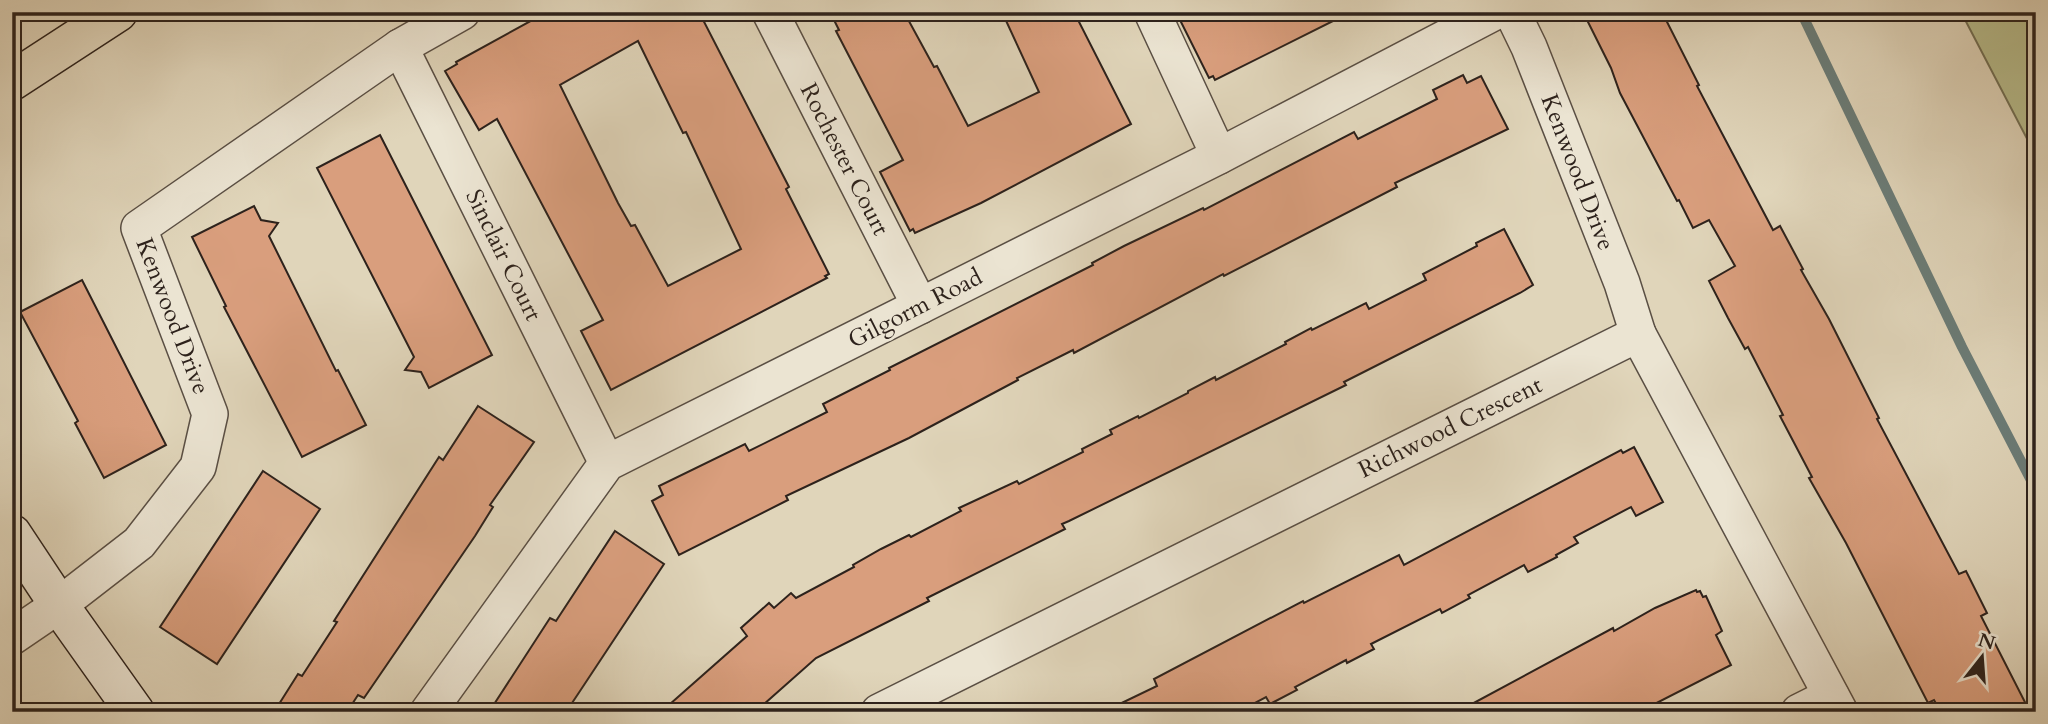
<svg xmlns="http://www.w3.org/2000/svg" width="2048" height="724" font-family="Cardo,serif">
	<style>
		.green { fill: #b7bc8c; stroke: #726f54; stroke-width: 2 }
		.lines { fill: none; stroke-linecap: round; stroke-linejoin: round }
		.stream { stroke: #6b7c77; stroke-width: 10 }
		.building { fill: #d99e7d; stroke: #2d221c; stroke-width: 2; fill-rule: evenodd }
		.street-casing { stroke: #5a4f44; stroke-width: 38 }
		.secondary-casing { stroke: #2d221c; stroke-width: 41 }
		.primary-casing { stroke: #2d221c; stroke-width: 41 }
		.street { stroke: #ebe4d2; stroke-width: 35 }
		.secondary { stroke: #ebe4d2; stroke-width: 38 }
		.primary { stroke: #e0d5ba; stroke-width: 38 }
		.labels { text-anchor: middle; stroke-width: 5; stroke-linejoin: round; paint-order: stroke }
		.street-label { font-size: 24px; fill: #2d221c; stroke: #ebe4d2 }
	</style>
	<rect width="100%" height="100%" fill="#e0d5ba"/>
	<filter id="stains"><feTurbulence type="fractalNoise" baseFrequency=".00286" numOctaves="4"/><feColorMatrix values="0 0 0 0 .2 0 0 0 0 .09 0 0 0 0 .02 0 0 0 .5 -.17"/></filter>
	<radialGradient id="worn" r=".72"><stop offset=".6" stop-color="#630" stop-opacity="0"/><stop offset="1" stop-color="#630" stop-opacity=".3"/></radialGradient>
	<path class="green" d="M 1961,12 L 2036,12 L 2036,156 Z"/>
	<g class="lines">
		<path class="stream" d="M 1801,12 L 1962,347 L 2036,490"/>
	</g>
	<g class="building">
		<path d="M 547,12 L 699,12 L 789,187 L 786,189 L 829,274 L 825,276 L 827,278 L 611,390 L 581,331 L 603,320 L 497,119 L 479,130 L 445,71 L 457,64 L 456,62 ZM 638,41 L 683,133 L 686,132 L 741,249 L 668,286 L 635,225 L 631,226 L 618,203 L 560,85 Z"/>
		<path d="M 830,12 L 904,12 L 934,67 L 937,66 L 968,126 L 1039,92 L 1002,12 L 1074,12 L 1131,124 L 981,203 L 915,233 L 913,229 L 910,231 L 880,172 L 903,160 L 836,31 L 839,30 Z"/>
		<path d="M 1176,12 L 1351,12 L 1215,80 L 1213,76 L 1209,78 Z"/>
		<path d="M 1583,12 L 1662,12 L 1699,85 L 1697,86 L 1773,230 L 1780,226 L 1803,269 L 1801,270 L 1829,319 L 1879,418 L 1877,419 L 1959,574 L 1966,571 L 1987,613 L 1981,616 L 2030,712 L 1941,712 L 1934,700 L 1928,703 L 1846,543 L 1809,478 L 1812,477 L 1780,416 L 1783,415 L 1748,347 L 1745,349 L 1728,318 L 1709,281 L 1735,266 L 1709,220 L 1693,228 L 1679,200 L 1677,201 L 1620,93 L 1611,68 Z"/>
		<path d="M 1463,75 L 1467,83 L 1481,76 L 1508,129 L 1395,183 L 1397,187 L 1224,276 L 1223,274 L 1074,353 L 1073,350 L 1017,378 L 1018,380 L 909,438 L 786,496 L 788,500 L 679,555 L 652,501 L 663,495 L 659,486 L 745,444 L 749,451 L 827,412 L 823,404 L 890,370 L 889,368 L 1093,265 L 1092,263 L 1124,246 L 1203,208 L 1204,210 L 1354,132 L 1358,139 L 1437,99 L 1433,90 Z"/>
		<path d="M 380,135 L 492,355 L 429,388 L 421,372 L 405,370 L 414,357 L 317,168 Z"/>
		<path d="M 254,206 L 261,220 L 278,223 L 269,236 L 336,371 L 338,370 L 366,425 L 302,457 L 224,307 L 226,306 L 192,237 Z"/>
		<path d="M 1504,229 L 1533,285 L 1520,293 L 1344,382 L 1346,385 L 1069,521 L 1062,524 L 1065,529 L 927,598 L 929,601 L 816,658 L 755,712 L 661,712 L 747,636 L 741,628 L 769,603 L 774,608 L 791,593 L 796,598 L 854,567 L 853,565 L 881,549 L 909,535 L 911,537 L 961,511 L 959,508 L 1017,481 L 1019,484 L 1083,452 L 1082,449 L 1112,434 L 1110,430 L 1138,416 L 1139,418 L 1188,393 L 1188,391 L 1215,377 L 1216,380 L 1286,344 L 1285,342 L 1311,328 L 1312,330 L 1366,303 L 1369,309 L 1426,280 L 1423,274 L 1477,246 L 1476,243 Z"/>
		<path d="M 82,280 L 166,445 L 104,478 L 75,423 L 78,421 L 20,312 Z"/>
		<path d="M 478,406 L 534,442 L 490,505 L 493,507 L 475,536 L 364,698 L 358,695 L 347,712 L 274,712 L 298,674 L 302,676 L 337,622 L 334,621 L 439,457 L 443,460 Z"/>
		<path d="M 1634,447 L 1663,502 L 1636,516 L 1631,507 L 1574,537 L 1578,543 L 1556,555 L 1557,557 L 1528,572 L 1524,565 L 1468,595 L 1470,598 L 1442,613 L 1440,609 L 1371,644 L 1374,649 L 1347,663 L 1346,660 L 1295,687 L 1297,690 L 1270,704 L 1266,697 L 1238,712 L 1103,712 L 1157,686 L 1154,679 L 1303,601 L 1304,603 L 1399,555 L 1404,565 L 1621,450 L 1623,453 Z"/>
		<path d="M 263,471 L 320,509 L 217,664 L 160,627 Z"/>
		<path d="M 615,531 L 664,564 L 580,691 L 566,712 L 489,712 L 550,618 L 556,621 Z"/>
		<path d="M 1696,590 L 1697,592 L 1700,591 L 1703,597 L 1706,596 L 1722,631 L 1716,635 L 1731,665 L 1639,712 L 1457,712 L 1613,628 L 1614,631 L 1655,608 Z"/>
	</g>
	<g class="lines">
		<defs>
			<g id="street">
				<path d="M 770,12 L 920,306"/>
				<path d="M 1152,12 L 1219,156"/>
				<path d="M 1512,12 L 1529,47 L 1622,283 L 1638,334"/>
				<path d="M 400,47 L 607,463"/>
				<path d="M 12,637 L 59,605 L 139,543 L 198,467 L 210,414 L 139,228 L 400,47 L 462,12"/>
				<path d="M 428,712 L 607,463 L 1219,156 L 1495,12"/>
				<path d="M 879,712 L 1638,334 L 1840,712"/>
				<path d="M 1799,712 L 1831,696"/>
			</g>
			<path id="secondary" d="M 12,534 L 59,605 L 135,712"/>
			<path id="primary" d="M 12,81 L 118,12"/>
		</defs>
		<use href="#street" class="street-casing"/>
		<use href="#secondary" class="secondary-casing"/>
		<use href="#primary" class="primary-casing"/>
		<use href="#street" class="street"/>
		<use href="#secondary" class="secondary"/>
		<use href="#primary" class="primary"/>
	</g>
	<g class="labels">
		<g class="street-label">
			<text transform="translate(845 159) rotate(63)" y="8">Rochester Court</text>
			<text transform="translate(1578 172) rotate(69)" y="8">Kenwood Drive</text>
			<text transform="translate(504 255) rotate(64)" y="8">Sinclair Court</text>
			<text transform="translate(915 308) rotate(-27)" y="8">Gilgorm Road</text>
			<text transform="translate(173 316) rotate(69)" y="8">Kenwood Drive</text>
			<text transform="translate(1450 427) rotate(-26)" y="8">Richwood Crescent</text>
		</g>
	</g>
	<rect width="2048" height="724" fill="none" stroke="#e0d5ba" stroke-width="42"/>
	<rect x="14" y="14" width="2020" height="696" fill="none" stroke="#2d221c" stroke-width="3.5"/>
	<rect x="21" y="21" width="2006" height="682" fill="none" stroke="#2d221c" stroke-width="2"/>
	<g transform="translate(1982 657) rotate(17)" stroke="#ebe4d2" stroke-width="5" paint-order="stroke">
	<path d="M0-5L12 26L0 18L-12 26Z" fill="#2d221c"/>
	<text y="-10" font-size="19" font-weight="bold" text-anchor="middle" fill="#2d221c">N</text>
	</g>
	<rect width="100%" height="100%" filter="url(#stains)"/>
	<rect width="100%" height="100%" fill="url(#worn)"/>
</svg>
